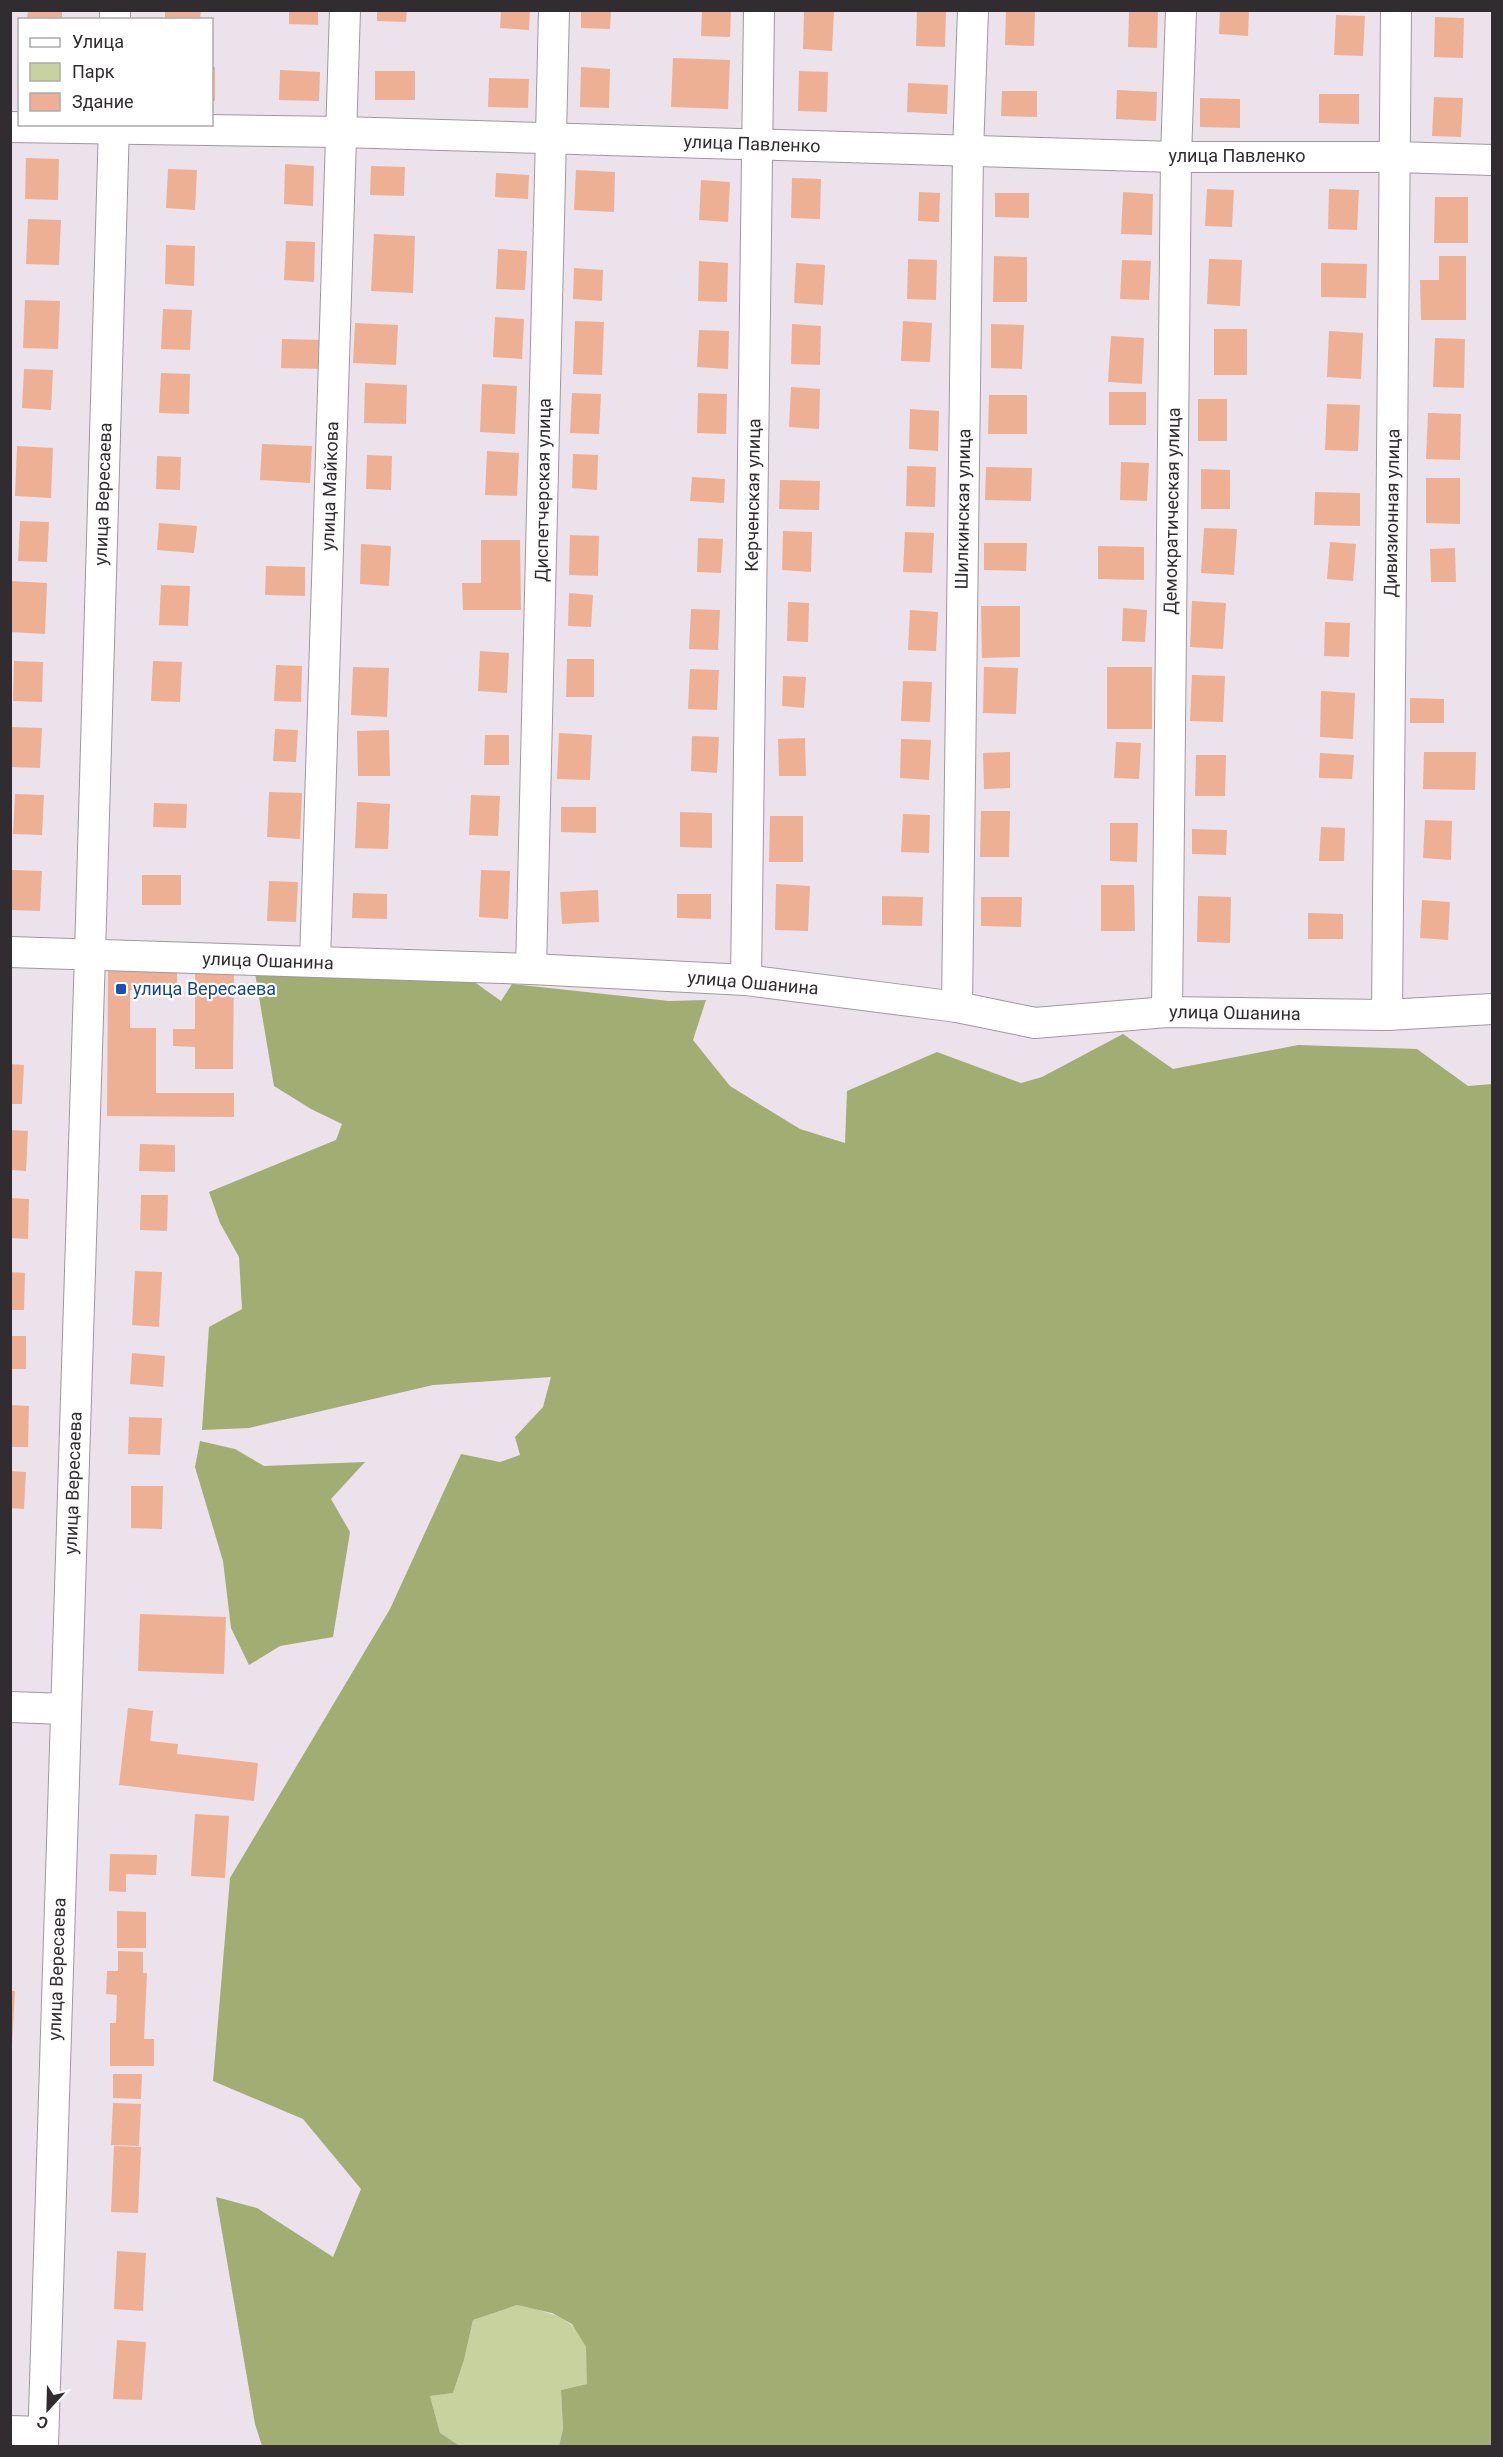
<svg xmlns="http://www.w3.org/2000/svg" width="1503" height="2457" font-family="Roboto,sans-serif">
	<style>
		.green { fill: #c7d29e }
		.forest { fill: #a1ad72 }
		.building { fill: #edb095 }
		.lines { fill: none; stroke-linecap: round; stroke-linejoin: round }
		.minor-casing { stroke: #a097a1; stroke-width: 32 }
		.minor { stroke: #fff; stroke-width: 30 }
		.transit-dot { fill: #1a4fb4; stroke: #fff; stroke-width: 2 }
		.labels { text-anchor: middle; stroke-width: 4.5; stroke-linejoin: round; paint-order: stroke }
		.street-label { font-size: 18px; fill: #302c30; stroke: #fff }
		.transit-label { font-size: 18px; fill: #164399; stroke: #fff; text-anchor: start }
	</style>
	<rect width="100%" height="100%" fill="#ece2ec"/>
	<path class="green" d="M 517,2305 C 544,2311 576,2316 586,2346 C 590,2357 587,2373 587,2384 L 561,2390 L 563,2429 L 559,2446 L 460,2446 L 440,2433 L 430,2396 L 453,2393 L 464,2360 L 473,2320 Z"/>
	<g class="forest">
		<path d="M 255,973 L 473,981 L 501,1001 L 512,984 L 669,1001 L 706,1000 L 693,1040 L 730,1086 L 800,1129 L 845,1143 L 847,1091 L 937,1052 L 1021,1083 L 1042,1077 L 1123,1034 L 1173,1069 L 1298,1045 L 1417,1049 L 1468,1086 L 1492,1084 L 1492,2446 L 559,2446 L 563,2429 L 561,2390 L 587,2384 L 586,2347 L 572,2324 L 552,2313 L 517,2305 L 473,2320 L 464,2360 L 453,2393 L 430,2396 L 440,2433 L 460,2446 L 262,2446 L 255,2424 L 216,2197 L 257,2208 L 333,2257 L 361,2189 L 303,2119 L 213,2081 L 230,1878 L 390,1609 L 461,1454 L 500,1462 L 520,1455 L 515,1437 L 543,1407 L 551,1377 L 433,1385 L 249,1428 L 202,1430 L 209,1327 L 242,1309 L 239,1257 L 220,1223 L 209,1192 L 336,1140 L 342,1124 L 311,1109 L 274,1086 Z"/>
		<path d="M 200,1441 L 235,1449 L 264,1466 L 365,1462 L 331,1499 L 350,1532 L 333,1637 L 280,1646 L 249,1665 L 231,1628 L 223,1561 L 195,1467 Z"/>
	</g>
	<g class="building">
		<path d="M 28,10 L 62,10 L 62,20 L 27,20 Z"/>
		<path d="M 165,10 L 201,10 L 200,20 L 165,20 Z"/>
		<path d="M 289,10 L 318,10 L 318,25 L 289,24 Z"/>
		<path d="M 377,10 L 407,10 L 406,22 L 377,21 Z"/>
		<path d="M 501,10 L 530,10 L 529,30 L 500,28 Z"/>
		<path d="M 581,10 L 611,10 L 610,29 L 581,28 Z"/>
		<path d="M 702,10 L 731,10 L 730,37 L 701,36 Z"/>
		<path d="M 804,10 L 834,11 L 832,51 L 803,49 Z"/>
		<path d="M 917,10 L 946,10 L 945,47 L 916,46 Z"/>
		<path d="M 1006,10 L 1035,10 L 1034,46 L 1005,45 Z"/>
		<path d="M 1129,10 L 1158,10 L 1157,48 L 1128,47 Z"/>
		<path d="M 1220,10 L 1249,10 L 1248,36 L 1219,34 Z"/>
		<path d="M 1336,15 L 1365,16 L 1363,56 L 1334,55 Z"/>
		<path d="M 1435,17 L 1464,18 L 1463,58 L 1434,57 Z"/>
		<path d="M 673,58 L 730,60 L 728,109 L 671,107 Z"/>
		<rect x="212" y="67" width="3" height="34"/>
		<path d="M 581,67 L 610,69 L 609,108 L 580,107 Z"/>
		<path d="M 280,70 L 320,72 L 319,101 L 279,100 Z"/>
		<rect x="375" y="71" width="40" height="29"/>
		<path d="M 799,71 L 828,72 L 827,112 L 798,111 Z"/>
		<path d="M 489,78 L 529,79 L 528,108 L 488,107 Z"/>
		<path d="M 908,83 L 948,85 L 947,114 L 907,112 Z"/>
		<path d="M 1117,90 L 1157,92 L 1156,121 L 1116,119 Z"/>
		<path d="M 1002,91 L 1037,91 L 1037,117 L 1001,116 Z"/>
		<path d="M 1319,94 L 1359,94 L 1359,124 L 1319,123 Z"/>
		<path d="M 1434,97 L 1463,98 L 1461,137 L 1432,136 Z"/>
		<path d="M 1200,98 L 1240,99 L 1240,128 L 1200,127 Z"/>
		<path d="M 26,158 L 59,159 L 58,200 L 25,199 Z"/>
		<path d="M 285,164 L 314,166 L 313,206 L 284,204 Z"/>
		<path d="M 371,166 L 405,167 L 404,196 L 370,195 Z"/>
		<path d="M 168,169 L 197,170 L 195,210 L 166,208 Z"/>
		<path d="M 576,170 L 615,172 L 614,212 L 574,210 Z"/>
		<path d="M 496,173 L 529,175 L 528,199 L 495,197 Z"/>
		<path d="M 792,178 L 821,179 L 820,219 L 791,218 Z"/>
		<path d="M 701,180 L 730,182 L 728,222 L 699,220 Z"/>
		<path d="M 1207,189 L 1234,190 L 1232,227 L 1205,226 Z"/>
		<path d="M 1329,189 L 1359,190 L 1357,230 L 1328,229 Z"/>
		<path d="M 919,192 L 940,193 L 939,222 L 918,221 Z"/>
		<path d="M 1123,192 L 1153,194 L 1152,235 L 1121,234 Z"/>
		<path d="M 995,193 L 1029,193 L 1029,218 L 995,217 Z"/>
		<path d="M 1435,197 L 1468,197 L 1468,243 L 1434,243 Z"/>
		<path d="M 28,219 L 61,220 L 59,265 L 26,264 Z"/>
		<path d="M 374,234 L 415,236 L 413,293 L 371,291 Z"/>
		<path d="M 286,241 L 315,242 L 314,282 L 284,280 Z"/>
		<path d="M 166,245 L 195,246 L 194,286 L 165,284 Z"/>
		<path d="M 498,249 L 527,251 L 525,290 L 496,289 Z"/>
		<path d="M 994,256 L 1027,257 L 1027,302 L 993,302 Z"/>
		<path d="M 1439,256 L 1466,256 L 1466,320 L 1421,320 L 1420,280 L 1439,280 Z"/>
		<path d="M 908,259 L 937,260 L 936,300 L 907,299 Z"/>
		<path d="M 1209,259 L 1242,260 L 1240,306 L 1207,304 Z"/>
		<path d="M 1122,260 L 1151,261 L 1149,300 L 1120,299 Z"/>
		<path d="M 699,261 L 728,263 L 727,302 L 698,301 Z"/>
		<path d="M 796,263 L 825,265 L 823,305 L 794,303 Z"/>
		<path d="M 1321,263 L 1367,264 L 1366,298 L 1321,297 Z"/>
		<path d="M 574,268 L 603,270 L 602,301 L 573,299 Z"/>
		<path d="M 25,300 L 60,301 L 58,349 L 23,348 Z"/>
		<path d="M 163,309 L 192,310 L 190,350 L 161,349 Z"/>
		<path d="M 495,317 L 524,319 L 522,359 L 493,357 Z"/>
		<path d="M 575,321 L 604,322 L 602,375 L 573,374 Z"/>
		<path d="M 903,321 L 932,323 L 930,362 L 901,361 Z"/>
		<path d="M 355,323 L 398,325 L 396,365 L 353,363 Z"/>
		<path d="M 792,324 L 821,326 L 820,365 L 791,364 Z"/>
		<path d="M 991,324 L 1024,325 L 1022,369 L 991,368 Z"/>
		<rect x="1214" y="329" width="33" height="46"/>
		<path d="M 699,330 L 729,331 L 728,369 L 697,367 Z"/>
		<path d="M 1329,331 L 1363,333 L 1361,379 L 1327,377 Z"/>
		<path d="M 1111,336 L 1144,338 L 1142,384 L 1108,382 Z"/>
		<path d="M 1435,338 L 1465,339 L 1464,388 L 1433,387 Z"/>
		<path d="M 282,339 L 322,340 L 321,369 L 281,368 Z"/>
		<path d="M 24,369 L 53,370 L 51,410 L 22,408 Z"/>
		<path d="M 161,373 L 190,374 L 189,414 L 159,413 Z"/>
		<path d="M 365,383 L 407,385 L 406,424 L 364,423 Z"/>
		<path d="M 482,384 L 517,386 L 515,434 L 480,432 Z"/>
		<path d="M 791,387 L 820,389 L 819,429 L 789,427 Z"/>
		<rect x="1109" y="392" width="37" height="33"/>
		<path d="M 572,393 L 601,394 L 599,434 L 570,433 Z"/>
		<path d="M 698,393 L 727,394 L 726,434 L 697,433 Z"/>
		<path d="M 989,395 L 1027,395 L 1027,434 L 988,434 Z"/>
		<rect x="1198" y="399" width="29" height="42"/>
		<path d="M 1327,404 L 1360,405 L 1358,451 L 1325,450 Z"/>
		<path d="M 910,409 L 939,411 L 938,451 L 909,449 Z"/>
		<path d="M 1428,413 L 1461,414 L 1460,460 L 1426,459 Z"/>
		<path d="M 262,444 L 312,446 L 310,483 L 260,480 Z"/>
		<path d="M 17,446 L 53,448 L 51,498 L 15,496 Z"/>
		<path d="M 487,451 L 519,453 L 517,496 L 485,495 Z"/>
		<path d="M 573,454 L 598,455 L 597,490 L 572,488 Z"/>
		<path d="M 367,455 L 392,456 L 391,490 L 366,489 Z"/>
		<path d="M 157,456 L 181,457 L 180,490 L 156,489 Z"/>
		<path d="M 1121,462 L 1149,463 L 1147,501 L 1120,500 Z"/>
		<path d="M 907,466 L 936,467 L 935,507 L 906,506 Z"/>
		<path d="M 986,467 L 1032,468 L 1031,501 L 985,500 Z"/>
		<path d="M 1201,469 L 1230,470 L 1230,509 L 1201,509 Z"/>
		<path d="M 692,477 L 725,479 L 724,503 L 690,501 Z"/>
		<path d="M 1426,478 L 1460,478 L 1460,524 L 1426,523 Z"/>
		<path d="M 780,480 L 820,481 L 819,510 L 779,509 Z"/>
		<path d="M 1315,492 L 1360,493 L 1360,526 L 1314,525 Z"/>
		<path d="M 20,521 L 49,522 L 47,562 L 18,561 Z"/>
		<path d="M 159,523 L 197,526 L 194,553 L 157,550 Z"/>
		<path d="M 1204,528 L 1237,529 L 1234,575 L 1201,573 Z"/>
		<path d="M 783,531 L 812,532 L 811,572 L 782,570 Z"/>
		<path d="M 905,532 L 934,533 L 932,573 L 903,572 Z"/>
		<path d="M 570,535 L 599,536 L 598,576 L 569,575 Z"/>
		<path d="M 698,538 L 723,539 L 721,573 L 697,572 Z"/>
		<path d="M 481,540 L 520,540 L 521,610 L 463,610 L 462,583 L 481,583 Z"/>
		<path d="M 1330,542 L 1356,544 L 1353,581 L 1327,579 Z"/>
		<path d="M 984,543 L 1027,543 L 1026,571 L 984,570 Z"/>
		<path d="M 361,544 L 391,546 L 389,586 L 360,584 Z"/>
		<path d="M 1098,546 L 1144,547 L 1144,580 L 1098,579 Z"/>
		<path d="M 1455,548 L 1456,582 L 1431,582 L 1430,549 Z"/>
		<path d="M 266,566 L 305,567 L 305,596 L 265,595 Z"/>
		<path d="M 10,581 L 47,583 L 45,634 L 10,632 Z"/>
		<path d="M 161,585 L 190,586 L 188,626 L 159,625 Z"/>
		<path d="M 569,593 L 593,595 L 591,627 L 568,626 Z"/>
		<path d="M 1192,601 L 1226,603 L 1223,649 L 1190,647 Z"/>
		<path d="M 788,602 L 809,603 L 808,642 L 787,641 Z"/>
		<path d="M 981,606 L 1020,606 L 1020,657 L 982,658 Z"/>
		<path d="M 1123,608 L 1147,610 L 1145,642 L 1122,641 Z"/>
		<path d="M 691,609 L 720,610 L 718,650 L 689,649 Z"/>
		<path d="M 910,610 L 938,612 L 936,651 L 908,650 Z"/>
		<path d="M 1325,622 L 1350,623 L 1349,657 L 1324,656 Z"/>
		<path d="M 480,651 L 509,653 L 507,693 L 478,691 Z"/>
		<path d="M 567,659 L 594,659 L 594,697 L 566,697 Z"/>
		<path d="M 14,661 L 43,662 L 42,702 L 13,701 Z"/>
		<path d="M 153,661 L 182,662 L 180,702 L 151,701 Z"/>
		<path d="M 276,665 L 302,666 L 301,702 L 274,701 Z"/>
		<path d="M 353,667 L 389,668 L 387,717 L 351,715 Z"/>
		<path d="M 984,667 L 1018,668 L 1016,714 L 983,713 Z"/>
		<rect x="1107" y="667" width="45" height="62"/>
		<path d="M 690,669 L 719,670 L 717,710 L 688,709 Z"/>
		<path d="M 1192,675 L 1225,676 L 1223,722 L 1190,721 Z"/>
		<path d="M 783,676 L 806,677 L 804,708 L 782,706 Z"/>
		<path d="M 903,681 L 932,682 L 930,722 L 901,721 Z"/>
		<path d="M 1321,691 L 1355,693 L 1353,739 L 1320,737 Z"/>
		<path d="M 1410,698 L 1444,699 L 1444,723 L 1410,723 Z"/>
		<path d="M 12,727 L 42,728 L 40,768 L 11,767 Z"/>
		<path d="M 275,729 L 298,730 L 296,762 L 273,761 Z"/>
		<path d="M 389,730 L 390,776 L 358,776 L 357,731 Z"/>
		<path d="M 559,733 L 592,735 L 590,780 L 557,779 Z"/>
		<path d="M 485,735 L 509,735 L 509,765 L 484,765 Z"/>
		<path d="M 692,736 L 719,737 L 717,773 L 691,771 Z"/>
		<path d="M 805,738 L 806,776 L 779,776 L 778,739 Z"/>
		<path d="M 901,739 L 931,740 L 929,780 L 900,778 Z"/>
		<path d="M 1116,742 L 1141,743 L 1139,779 L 1114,778 Z"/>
		<path d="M 1010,752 L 1010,788 L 984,789 L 983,753 Z"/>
		<path d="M 1424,752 L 1476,752 L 1475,790 L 1423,789 Z"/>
		<path d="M 1320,753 L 1354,755 L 1352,779 L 1319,778 Z"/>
		<path d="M 1196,755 L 1226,755 L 1225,796 L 1195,796 Z"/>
		<path d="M 269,792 L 302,793 L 300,839 L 267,837 Z"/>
		<path d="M 15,794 L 44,795 L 42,835 L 13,834 Z"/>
		<path d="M 471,795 L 500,796 L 498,836 L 469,835 Z"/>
		<path d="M 357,802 L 390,804 L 388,849 L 355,848 Z"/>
		<path d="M 154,803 L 187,804 L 186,828 L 153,827 Z"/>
		<path d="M 561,807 L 596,807 L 596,833 L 561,832 Z"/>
		<path d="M 981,811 L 1010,811 L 1009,857 L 980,857 Z"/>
		<path d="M 680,812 L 712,813 L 712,848 L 680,847 Z"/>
		<path d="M 903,814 L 930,815 L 929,853 L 901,852 Z"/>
		<path d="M 770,816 L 803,816 L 803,862 L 769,862 Z"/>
		<path d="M 1425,820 L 1452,821 L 1451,860 L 1423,858 Z"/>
		<path d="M 1110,823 L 1138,823 L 1137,862 L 1110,861 Z"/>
		<path d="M 1321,827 L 1345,828 L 1344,861 L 1319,861 Z"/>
		<path d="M 1192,829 L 1227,830 L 1226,855 L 1192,854 Z"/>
		<path d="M 12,870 L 42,871 L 40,911 L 11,910 Z"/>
		<path d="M 481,870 L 510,871 L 508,919 L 479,917 Z"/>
		<rect x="142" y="875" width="39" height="30"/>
		<path d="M 269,881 L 298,882 L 296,922 L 267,921 Z"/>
		<path d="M 776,884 L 810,886 L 808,931 L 775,930 Z"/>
		<path d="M 1101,885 L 1134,885 L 1135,931 L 1101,931 Z"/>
		<path d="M 598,890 L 599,922 L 562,924 L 560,892 Z"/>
		<path d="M 353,893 L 387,894 L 387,919 L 352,918 Z"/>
		<path d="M 677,894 L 711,894 L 711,919 L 677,918 Z"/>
		<path d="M 882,896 L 923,897 L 922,926 L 882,925 Z"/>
		<path d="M 1198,896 L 1231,897 L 1230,943 L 1197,942 Z"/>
		<path d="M 981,897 L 1022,897 L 1021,927 L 981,926 Z"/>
		<path d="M 1422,900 L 1450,902 L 1448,940 L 1420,938 Z"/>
		<path d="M 1308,913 L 1343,914 L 1343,939 L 1308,939 Z"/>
		<path d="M 108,971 L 177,971 L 177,990 L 130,990 L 130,1028 L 156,1028 L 156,1093 L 234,1093 L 234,1117 L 107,1116 Z"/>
		<path d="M 195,971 L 234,972 L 233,1069 L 195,1069 L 195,1047 L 173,1046 L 173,1029 L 195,1029 Z"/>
		<path d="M 10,1064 L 24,1065 L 22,1104 L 10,1104 Z"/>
		<path d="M 10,1130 L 28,1131 L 26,1171 L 10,1170 Z"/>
		<path d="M 140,1144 L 175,1145 L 175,1172 L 139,1171 Z"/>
		<path d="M 141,1195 L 168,1195 L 167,1231 L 140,1230 Z"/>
		<path d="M 10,1198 L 29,1199 L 28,1239 L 10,1238 Z"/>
		<path d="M 135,1271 L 162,1272 L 159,1327 L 132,1325 Z"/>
		<path d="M 10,1272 L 25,1273 L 24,1310 L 10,1310 Z"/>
		<rect x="10" y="1336" width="16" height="33"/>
		<path d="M 132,1353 L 165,1356 L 163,1387 L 130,1384 Z"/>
		<path d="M 10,1405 L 29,1406 L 28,1447 L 10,1447 Z"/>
		<path d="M 129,1417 L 162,1418 L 160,1455 L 128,1454 Z"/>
		<path d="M 10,1471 L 26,1472 L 24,1509 L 10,1508 Z"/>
		<path d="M 131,1486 L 163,1486 L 162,1529 L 131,1528 Z"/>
		<path d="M 140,1614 L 226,1617 L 224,1674 L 138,1671 Z"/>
		<path d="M 128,1708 L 153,1711 L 150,1741 L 178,1744 L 177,1754 L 258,1763 L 254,1801 L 119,1785 Z"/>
		<path d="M 195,1814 L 229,1816 L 225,1878 L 191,1876 Z"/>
		<path d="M 110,1854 L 157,1855 L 156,1875 L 126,1874 L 126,1892 L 109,1891 Z"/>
		<path d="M 117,1911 L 146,1912 L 146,1948 L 117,1948 Z"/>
		<path d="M 118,1951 L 143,1952 L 143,1973 L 147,1973 L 144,2039 L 154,2039 L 154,2066 L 110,2066 L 110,2023 L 116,2023 L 117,1995 L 106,1994 L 107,1971 L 118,1971 Z"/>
		<path d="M 10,1991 L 15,1991 L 12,2044 L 10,2044 Z"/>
		<path d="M 113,2074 L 142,2074 L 141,2099 L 113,2098 Z"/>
		<path d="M 113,2103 L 141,2104 L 139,2146 L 111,2145 Z"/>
		<path d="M 114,2146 L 141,2147 L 138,2213 L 111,2212 Z"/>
		<path d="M 117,2251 L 146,2253 L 143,2311 L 114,2309 Z"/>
		<path d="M 117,2340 L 146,2342 L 142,2400 L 113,2399 Z"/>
	</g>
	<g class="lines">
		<defs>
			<g id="minor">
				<path d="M 115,20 L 115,10"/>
				<path d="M 10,127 L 341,132 L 1176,157 L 1396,157 L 1492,160"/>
				<path d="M 10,952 L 531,969 L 746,980 L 957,1007 L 1035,1023 L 1167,1012 L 1387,1015 L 1492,1009"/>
				<path d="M 315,962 L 345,10"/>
				<path d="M 531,969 L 554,10"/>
				<path d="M 746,980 L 759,10"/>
				<path d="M 957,1007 L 968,152 L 973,10"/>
				<path d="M 1167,1012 L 1176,157 L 1181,10"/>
				<path d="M 1387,1015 L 1396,10"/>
				<path d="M 10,1707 L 66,1709"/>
				<path d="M 10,2431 L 43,2432"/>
				<path d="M 43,2446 L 90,954 L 114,124"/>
			</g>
		</defs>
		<use href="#minor" class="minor-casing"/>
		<use href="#minor" class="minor"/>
	</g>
	<rect class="transit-dot" x="115" y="983" width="12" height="12" rx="3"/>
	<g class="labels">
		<g class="street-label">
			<text transform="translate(752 144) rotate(2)" y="6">улица Павленко</text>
			<text x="1237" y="162">улица Павленко</text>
			<text transform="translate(330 486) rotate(-88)" y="6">улица Майкова</text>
			<text transform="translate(543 490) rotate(-89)" y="6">Диспетчерская улица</text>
			<text transform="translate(103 494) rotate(-88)" y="6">улица Вересаева</text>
			<text transform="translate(753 495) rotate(-89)" y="6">Керченская улица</text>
			<text transform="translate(963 509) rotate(-89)" y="6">Шилкинская улица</text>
			<text transform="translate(1172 511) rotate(-89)" y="6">Демократическая улица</text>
			<text transform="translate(1392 513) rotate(-89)" y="6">Дивизионная улица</text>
			<text transform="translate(268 961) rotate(2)" y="6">улица Ошанина</text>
			<text transform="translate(753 983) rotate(5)" y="6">улица Ошанина</text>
			<text transform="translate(1235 1013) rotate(1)" y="6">улица Ошанина</text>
			<text transform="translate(73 1483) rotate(-88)" y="6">улица Вересаева</text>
			<text transform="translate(57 1969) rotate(-88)" y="6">улица Вересаева</text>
		</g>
		<g class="transit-label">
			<text x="133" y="995">улица Вересаева</text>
		</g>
	</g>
	<rect width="1503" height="2457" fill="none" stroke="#302c30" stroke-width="24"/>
	<rect x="18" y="18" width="195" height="108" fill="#ffffff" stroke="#acabac" stroke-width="1.5"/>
	<rect x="30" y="38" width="30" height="9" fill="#ffffff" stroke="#acabac" stroke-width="1.5"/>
	<text x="72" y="48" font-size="18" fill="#302c30">Улица</text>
	<rect x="30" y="63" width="30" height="18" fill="#c7d29e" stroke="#acabac" stroke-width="1.5"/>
	<text x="72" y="78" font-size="18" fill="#302c30">Парк</text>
	<rect x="30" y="93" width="30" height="18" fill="#edb095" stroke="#acabac" stroke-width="1.5"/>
	<text x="72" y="108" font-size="18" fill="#302c30">Здание</text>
	<g transform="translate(48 2409) rotate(202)" stroke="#ffffff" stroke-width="4.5" paint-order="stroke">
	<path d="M0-4.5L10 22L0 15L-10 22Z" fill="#302c30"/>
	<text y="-9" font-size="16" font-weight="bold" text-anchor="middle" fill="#302c30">С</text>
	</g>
</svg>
